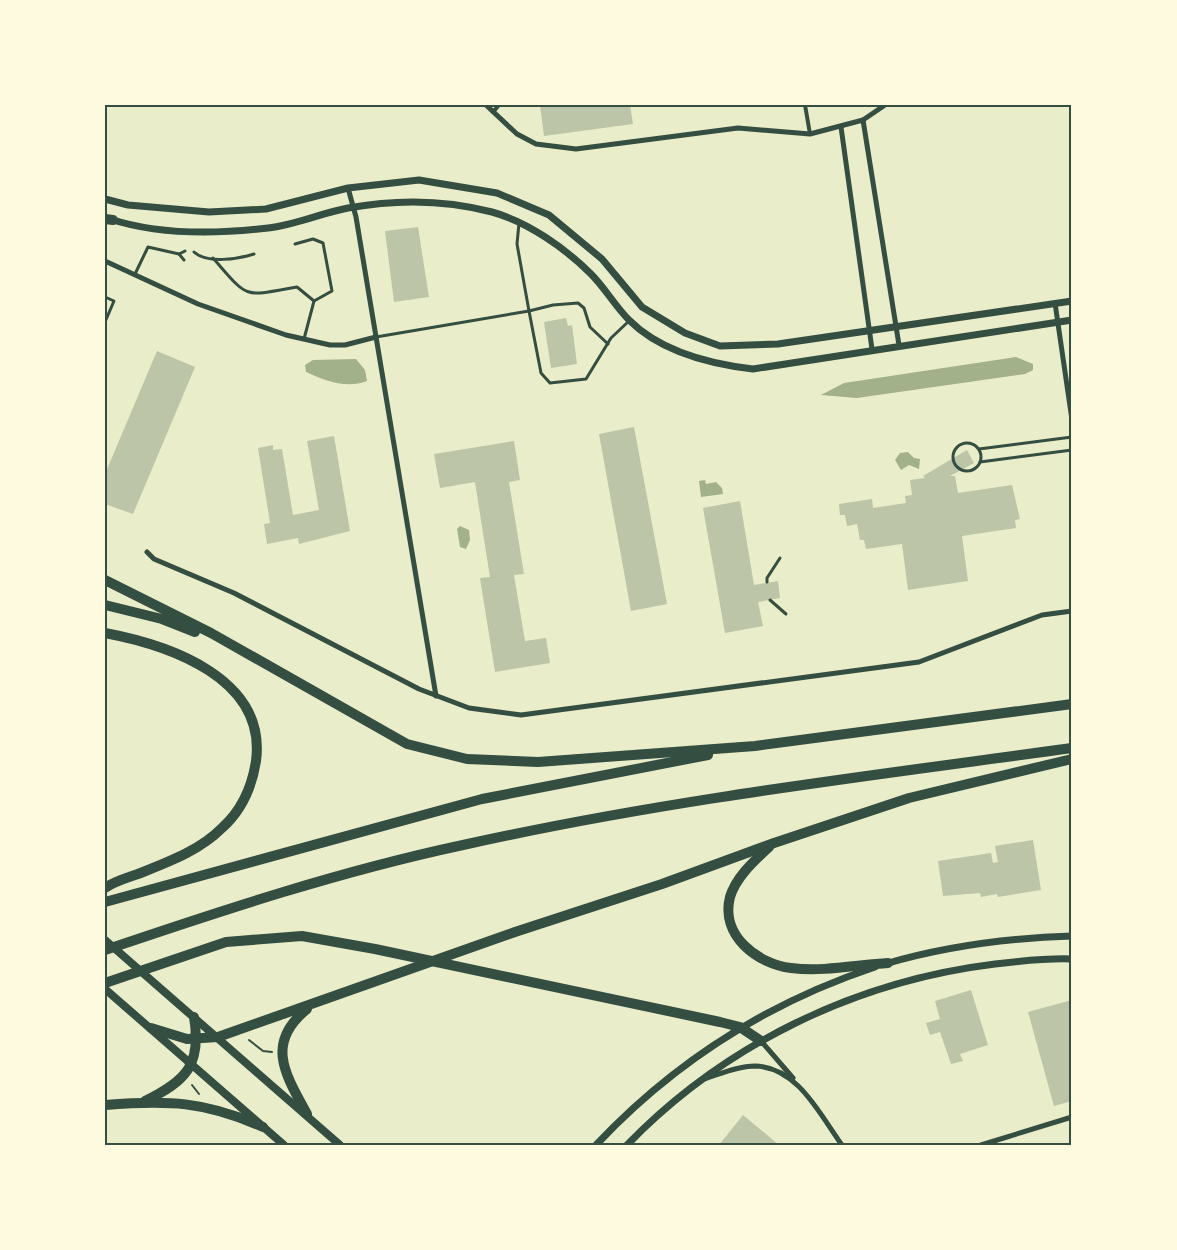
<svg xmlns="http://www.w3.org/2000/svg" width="1177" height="1250" font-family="Raleway,sans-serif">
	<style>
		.water { fill: #a3b18a }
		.building { fill: #bcc5a7 }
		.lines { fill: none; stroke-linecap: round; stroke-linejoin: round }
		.path { stroke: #344e41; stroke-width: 2 }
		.service { stroke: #344e41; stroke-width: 3 }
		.pedestrian { stroke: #344e41; stroke-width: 4 }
		.minor { stroke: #344e41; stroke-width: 5 }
		.tertiary { stroke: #344e41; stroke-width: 7 }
		.secondary { stroke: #344e41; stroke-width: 8 }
		.motorway { stroke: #344e41; stroke-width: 10 }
		.neatline { fill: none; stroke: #344e41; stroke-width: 2 }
	</style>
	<rect width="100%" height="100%" fill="#e9edc9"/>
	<g class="water">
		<path d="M 1016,357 L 1033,364 L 1033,370 L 1025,374 L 857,398 L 821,395 L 844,383 Z"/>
		<path d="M 356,359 L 365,370 L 367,381 C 347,389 325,381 306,372 L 305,365 L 313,360 Z"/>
		<path d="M 908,452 L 914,458 L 920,459 L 919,469 L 909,465 L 901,470 L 895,460 L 900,453 Z"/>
		<path d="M 705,480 L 706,484 L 716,482 L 722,488 L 723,494 L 701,497 L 699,481 Z"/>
		<path d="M 460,526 L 469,530 L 470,540 L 466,549 L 460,547 L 457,529 Z"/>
	</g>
	<g class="building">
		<path d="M 540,105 L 630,105 L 633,124 L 544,136 Z"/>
		<path d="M 418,227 L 429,297 L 394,302 L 385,231 Z"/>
		<path d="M 566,318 L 568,326 L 572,325 L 577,364 L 551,368 L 544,322 Z"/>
		<path d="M 157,351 L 195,367 L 133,514 L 105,504 L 105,474 Z"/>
		<path d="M 634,427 L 667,604 L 631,611 L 599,434 Z"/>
		<path d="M 334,436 L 350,531 L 299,544 L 298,538 L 267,544 L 264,524 L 270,523 L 258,448 L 273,445 L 273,450 L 282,449 L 293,515 L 319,510 L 307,441 Z"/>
		<path d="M 514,441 L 520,480 L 509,482 L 524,574 L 514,575 L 525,641 L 546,638 L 550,663 L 495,672 L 480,578 L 490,577 L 475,482 L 440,488 L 434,454 Z"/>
		<path d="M 967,450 L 974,463 L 950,476 L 955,476 L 958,493 L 1012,485 L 1020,519 L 1015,520 L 1016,528 L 962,536 L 968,581 L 908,590 L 902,544 L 866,549 L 864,540 L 860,540 L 857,524 L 847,526 L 845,515 L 840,515 L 839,504 L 872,499 L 873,508 L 906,503 L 905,496 L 912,495 L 910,480 L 925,478 L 923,476 Z"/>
		<path d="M 740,501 L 754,585 L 778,581 L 780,598 L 758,602 L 763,626 L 725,633 L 703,508 Z"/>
		<path d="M 1033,840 L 1041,890 L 998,897 L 997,894 L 981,897 L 980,893 L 943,896 L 938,861 L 991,853 L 993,863 L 998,862 L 995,846 Z"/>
		<path d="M 971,990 L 988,1045 L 960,1054 L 963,1061 L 951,1064 L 940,1032 L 930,1035 L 926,1023 L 940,1019 L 935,1001 Z"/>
		<path d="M 1072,1000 L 1072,1101 L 1054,1106 L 1028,1012 Z"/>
		<path d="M 743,1115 L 779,1145 L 719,1145 Z"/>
	</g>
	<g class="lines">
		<g class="path">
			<path d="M 249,1040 L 263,1051 L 272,1052"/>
			<path d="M 192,1085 L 199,1094"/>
		</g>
		<g class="service">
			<path d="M 519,223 L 517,244 L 529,311 L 553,305 L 578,303 L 584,308 L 590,327 L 608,344"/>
			<path d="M 295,244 L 313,239 L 323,243 L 332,291 L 314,301 L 304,339"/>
			<path d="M 194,252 C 207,264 238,259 254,254"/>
			<path d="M 179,254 L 184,260"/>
			<path d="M 213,258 C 249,299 242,297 297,287 L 314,301"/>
			<path d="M 135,274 L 148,247 L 179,254 L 185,251"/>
			<path d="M 105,297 L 114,301 L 105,322"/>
			<path d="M 376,337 L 529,311 L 541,373 L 550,383 L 586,379 L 611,338 L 629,321"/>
			<circle cx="967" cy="457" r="14"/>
			<path d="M 979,449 L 1072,437"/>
			<path d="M 980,462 L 1072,450"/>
			<path d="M 767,582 L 767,578 L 780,558"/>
			<path d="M 770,600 L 786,614"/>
		</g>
		<g class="pedestrian">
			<path d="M 805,105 L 810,134"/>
			<path d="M 493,112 L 499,105"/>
		</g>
		<g class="minor">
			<path d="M 486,105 L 517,134 L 536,144 L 576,149 L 738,128 L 810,134 L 863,120 L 885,105"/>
			<path d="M 863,120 L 899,345"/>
			<path d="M 841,127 L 872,349"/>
			<path d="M 348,188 L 356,217 L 436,696"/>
			<path d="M 105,261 L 198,304 L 286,335 L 330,345 L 345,345 L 376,337"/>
			<path d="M 1055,303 L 1072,420"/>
			<path d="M 147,552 L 154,559 L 234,593 L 419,689 L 469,708 L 521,715 L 919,662 L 1042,615 L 1072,611"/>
			<path d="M 761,1041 L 793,1078"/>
			<path d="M 704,1079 C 720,1074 738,1066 755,1066 C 798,1067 820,1115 842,1145"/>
			<path d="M 981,1145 L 1072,1117"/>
		</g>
		<g class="tertiary">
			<path d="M 105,199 L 128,205 L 209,212 L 266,209 L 348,188 L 419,180 L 497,193 L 549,215 L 602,259 L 642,307 L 685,333 L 720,346 L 778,344 L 1072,301"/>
			<path d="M 110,219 C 159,235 218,234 268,228 C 295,225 321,213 348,208 C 397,199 443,199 492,212 C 528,222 565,248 591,274 C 605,288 615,306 629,320 C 661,352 710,364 753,369 L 1072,320"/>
			<path d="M 885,964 C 946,946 1009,938 1072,936"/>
			<path d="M 596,1145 C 674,1062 767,1003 875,967"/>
			<path d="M 627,1145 C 725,1044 856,981 995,964 C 1020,961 1047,958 1072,959"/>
		</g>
		<g class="secondary">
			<path d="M 105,940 L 340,1145"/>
			<path d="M 105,989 L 284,1145"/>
		</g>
		<g class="motorway">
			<path d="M 105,219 L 113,220"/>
			<path d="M 105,580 L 211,633 L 407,744 L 467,759 L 538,762 L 755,746 L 1072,704"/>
			<path d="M 105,605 L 162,619 L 195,632"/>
			<path d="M 105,633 C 169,645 267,678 256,761 C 252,787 242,810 222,828 C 199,851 168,862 138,874 C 127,878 115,881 105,888"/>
			<path d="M 769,847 C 754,861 736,877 730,897 C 720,936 758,964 791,968 C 823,972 856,965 888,963"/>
			<path d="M 105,902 L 482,799 L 708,755"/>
			<path d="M 105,950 C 223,910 341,871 463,845 C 664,800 869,776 1072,748"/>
			<path d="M 105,983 L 226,942 L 302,936 L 375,949 L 720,1022 L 740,1027 L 761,1041"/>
			<path d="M 151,1028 L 187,1039 L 218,1037 L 515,932 L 662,884 L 774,843 L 909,798 L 1072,759"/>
			<path d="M 145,1101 C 186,1081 202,1065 194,1017"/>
			<path d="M 105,1105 C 168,1100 204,1101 263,1127"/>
			<path d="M 307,1114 C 285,1074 265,1043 307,1009"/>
		</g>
	</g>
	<rect width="1177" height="1250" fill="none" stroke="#fefae0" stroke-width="213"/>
	<rect x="106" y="106" width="964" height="1038" class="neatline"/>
</svg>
